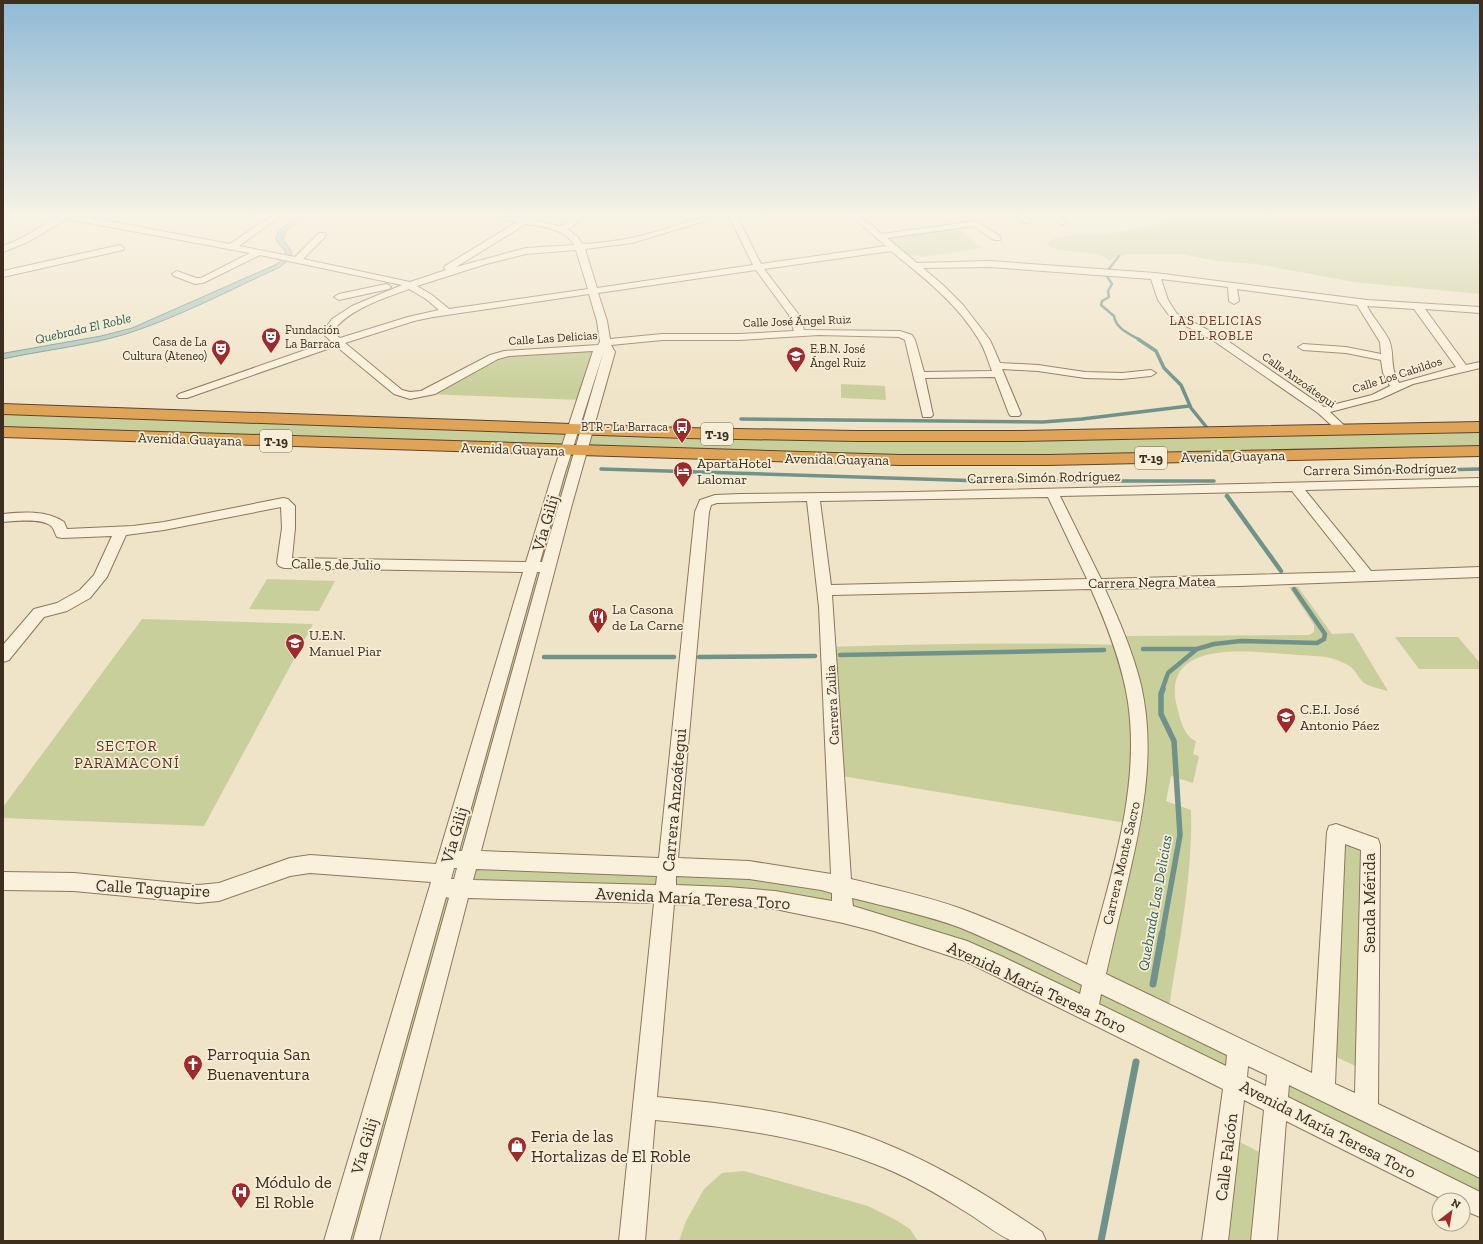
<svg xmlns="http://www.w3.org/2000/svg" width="1483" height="1244" font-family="'Zilla Slab',serif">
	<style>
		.green { fill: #c9cf9b; fill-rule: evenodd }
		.water { fill: #a9c4bc; stroke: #6f938a }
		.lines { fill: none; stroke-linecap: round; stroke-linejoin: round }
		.stream-far4 { stroke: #6f938a; stroke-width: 2.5 }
		.stream-far3 { stroke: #6f938a; stroke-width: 3.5 }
		.stream-far2 { stroke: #6f938a; stroke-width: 4.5 }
		.stream-far1 { stroke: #6f938a; stroke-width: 5.5 }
		.stream { stroke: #6f938a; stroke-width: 7 }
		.street-casing { stroke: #8d765c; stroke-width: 2 }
		.highway-casing { stroke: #5b4430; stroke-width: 2 }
		.street { fill: #faf1dc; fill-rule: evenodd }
		.highway { fill: #e0a458; fill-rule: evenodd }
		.labels { text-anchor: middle; stroke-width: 3.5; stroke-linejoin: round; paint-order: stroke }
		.far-street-label { font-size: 12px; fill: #3d2e20; stroke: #f7eed8 }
		.far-poi-label { font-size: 12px; fill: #3d2e20; stroke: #f7eed8; text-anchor: start }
		.far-quarter-label { font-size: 13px; letter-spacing: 1px; fill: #6b2e1e; stroke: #f7eed8 }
		.far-water-label { font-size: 13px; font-style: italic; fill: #2f5d5a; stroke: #f7eed8 }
		.shield { fill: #f7eed8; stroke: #756857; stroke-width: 1 }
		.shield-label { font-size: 13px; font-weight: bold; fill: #3d2e20 }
		.street-label { font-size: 14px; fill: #3d2e20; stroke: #f7eed8 }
		.poi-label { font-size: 14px; fill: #3d2e20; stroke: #f7eed8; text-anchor: start }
		.neighbourhood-label { font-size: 15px; letter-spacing: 1px; fill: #6b2e1e; stroke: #f7eed8 }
		.water-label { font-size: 15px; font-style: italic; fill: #2f5d5a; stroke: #f7eed8 }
		.near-street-label { font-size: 17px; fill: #3d2e20; stroke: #f7eed8 }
		.near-poi-label { font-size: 17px; fill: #3d2e20; stroke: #f7eed8; text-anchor: start }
	</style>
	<rect width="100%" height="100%" fill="#f0e4c8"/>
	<g class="green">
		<path d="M 1179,216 L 1480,216 L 1480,294 L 1354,282 L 1256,264 L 1216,261 L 1181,254 L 1131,254 L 1114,257 L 1110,261 C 1107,259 1104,257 1102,256 C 1089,250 1056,254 1047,244 C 1055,232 1087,236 1101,235 C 1106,235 1111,233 1116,232 C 1133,229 1165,227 1179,216 Z"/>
		<path d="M 943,228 L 962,231 L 981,248 L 922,257 L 916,255 L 903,257 L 879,237 Z"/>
		<path d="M 608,347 L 588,429 L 856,436 L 1480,427 L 1480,451 L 1048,460 L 581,451 L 469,859 L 717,868 L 877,894 L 1094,979 L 1132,824 L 836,775 L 829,647 C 926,644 1023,642 1120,645 L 1117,636 L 1309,635 L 1314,632 L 1314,625 L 1289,587 L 1298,587 L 1332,634 L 1353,633 L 1388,691 C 1380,689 1371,687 1364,683 C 1360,680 1357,673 1353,669 C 1349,665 1340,661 1334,659 C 1323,655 1299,656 1286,654 C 1245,651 1160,640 1177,707 C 1180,718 1184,737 1196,741 L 1193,754 L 1199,756 L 1193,783 L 1171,776 L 1166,801 L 1191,810 C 1193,878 1178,947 1168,1015 L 1239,1049 L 1234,1082 L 994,963 L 804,905 L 461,888 L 366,1241 L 337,1241 L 439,888 L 460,888 L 468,860 L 447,859 L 566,451 L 3,432 L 3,409 L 573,429 L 582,400 L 426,394 L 494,357 ZM 573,429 L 587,429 L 581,451 L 566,450 Z"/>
		<path d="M 841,384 L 885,386 L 886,400 L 841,398 Z"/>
		<path d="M 267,579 L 335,581 L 319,611 L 249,609 Z"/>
		<path d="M 142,619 L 313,624 L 204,826 L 3,818 L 3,807 Z"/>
		<path d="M 1395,637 L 1458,637 L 1480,663 L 1480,669 L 1419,669 Z"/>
		<path d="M 1336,832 L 1371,845 L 1367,1071 L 1325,1052 Z"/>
		<path d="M 1279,1068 L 1480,1166 L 1480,1205 L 1276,1103 Z"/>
		<path d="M 1228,1136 L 1271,1158 L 1264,1241 L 1215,1241 Z"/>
		<path d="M 744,1171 L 868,1206 L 896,1220 L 910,1229 L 918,1241 L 679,1241 L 686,1221 L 704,1189 L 722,1173 Z"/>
	</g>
	<path class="water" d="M 301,216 L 308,216 L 287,229 L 283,239 L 292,252 L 289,259 L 280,267 C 230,290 179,317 126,334 C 86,346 44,350 3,359 L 3,354 L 5,353 L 101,336 L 132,328 L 275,265 L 280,262 L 286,253 L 276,240 C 277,227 290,223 301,216 Z"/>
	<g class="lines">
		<g class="stream-far4">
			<path d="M 1108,270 L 1119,256"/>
			<path d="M 1106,275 L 1112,284 L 1108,291 L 1109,297 L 1102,301 L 1101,305 L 1114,316 C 1116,329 1130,334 1140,340"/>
		</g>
		<g class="stream-far3">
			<path d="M 1138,339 L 1156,351 L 1164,368 L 1181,385 L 1191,408 L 1208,429"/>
			<path d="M 741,419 L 1043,422 L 1082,419 L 1189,406"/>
			<path d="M 601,469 L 984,481 L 1214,481"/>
			<path d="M 1355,472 L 1480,469"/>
		</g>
		<g class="stream-far2">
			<path d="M 1227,496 L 1281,571"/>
			<path d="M 1143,649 L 1197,649"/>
			<path d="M 840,655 L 1104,650"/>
			<path d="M 544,657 L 674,657"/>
			<path d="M 699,657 L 815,656"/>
			<path d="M 1162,690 L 1168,673 L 1197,649 L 1214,644 L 1241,641 L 1317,643 L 1324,639 L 1325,634 L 1294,589"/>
		</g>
		<path class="stream-far1" d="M 1162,935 L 1180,835 L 1174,741 L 1161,714 L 1161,694 L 1163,689"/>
		<g class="stream">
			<path d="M 1153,984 L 1162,934"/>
			<path d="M 1101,1241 L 1136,1062"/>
		</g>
		<defs>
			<g id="street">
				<path d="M 3,216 L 10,216 L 3,219 Z"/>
				<path d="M 58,216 L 82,216 L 230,244 L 271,216 L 281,216 L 239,246 L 295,257 L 319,233 L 325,233 L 326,235 L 325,237 L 303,259 L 410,282 L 446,270 L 444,268 L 445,266 L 517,222 L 490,216 C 501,216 511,218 521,218 C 525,218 527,217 531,217 L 532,220 L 559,226 L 565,224 L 575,216 L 584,216 L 571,228 L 567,229 L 578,237 L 582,244 C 607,243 631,239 655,232 C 677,226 698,216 721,216 L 632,243 L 585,249 L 597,288 L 753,265 L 729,216 L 737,216 L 761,264 L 886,246 L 851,216 L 860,216 L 882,234 L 975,221 L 1000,236 L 1001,238 L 1000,240 L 994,240 L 973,226 L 887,238 L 917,263 L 990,261 L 1155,273 L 1367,300 L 1480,307 L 1480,313 L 1425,309 L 1466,365 L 1480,362 L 1480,368 L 1413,384 L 1380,399 L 1330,412 L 1349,430 L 1347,432 L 1339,432 L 1318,413 L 1214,341 L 1171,318 L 1158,300 L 1151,279 L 990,267 L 923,268 L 943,285 L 963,305 L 990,340 L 1000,363 L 1038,365 L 1085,372 L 1122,373 L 1151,370 L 1156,373 L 1151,376 L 1122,379 L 1085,378 L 1038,371 L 1002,369 L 1021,414 L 1019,416 L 1011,416 L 1009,414 L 995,377 L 925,378 L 933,415 L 931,417 L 923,417 L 905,340 L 899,337 L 819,335 L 739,340 L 662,340 L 611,345 L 615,352 L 571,508 L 481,851 L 659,858 L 695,512 L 700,500 L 715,495 L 740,494 L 912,492 L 1480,478 L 1480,486 L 1305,490 L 1371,571 L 1480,567 L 1480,577 L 1239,586 L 1105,589 C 1119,620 1133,652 1141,685 C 1156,751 1143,816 1128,880 C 1121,911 1113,942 1106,974 L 1312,1073 L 1327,832 L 1329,826 L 1336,824 L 1378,839 L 1380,845 L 1378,1104 L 1480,1153 L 1480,1178 L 1289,1085 L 1288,1097 L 1480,1192 L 1480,1217 L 1463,1210 L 1463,1200 L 1444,1200 L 1286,1121 L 1277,1241 L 1251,1241 L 1264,1110 L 1244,1100 L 1228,1241 L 1202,1241 L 1223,1089 L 965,961 L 874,931 L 843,923 L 775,909 L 728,905 L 674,904 L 657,1097 C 720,1103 784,1110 845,1129 C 916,1151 980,1190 1042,1232 L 1046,1241 C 1037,1241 1016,1243 1010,1240 C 995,1233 981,1221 966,1212 C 936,1193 905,1175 872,1163 C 803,1136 729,1127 655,1120 L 645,1241 L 619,1241 L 654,903 L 468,898 L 379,1241 L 353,1241 L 449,898 L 446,897 L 350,1241 L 324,1241 L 431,882 L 310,873 L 290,876 L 219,901 L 198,903 L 74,891 L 3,890 L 3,872 L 74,873 L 198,885 L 219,883 L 290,858 L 310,855 L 436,864 L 523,572 L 284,568 L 279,566 L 277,563 L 282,528 L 281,507 L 164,530 L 126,535 L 107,577 L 90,598 L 67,611 L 44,617 L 9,660 L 3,662 L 3,645 L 34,609 L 57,603 L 80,590 L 94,575 L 112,536 L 62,538 L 57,537 C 55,534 54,528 51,526 C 42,518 15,521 3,522 L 3,514 C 22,512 47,510 64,522 L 67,529 L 133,526 L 164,522 L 283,498 L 288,499 L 295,506 L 295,528 L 292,558 L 526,562 L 552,476 L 593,351 L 509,356 L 498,359 L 435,394 L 410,399 L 394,394 L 336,346 L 187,398 L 179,398 L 177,396 L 179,394 L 331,341 L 322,333 L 332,319 L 352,306 L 402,285 L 260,255 L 203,283 L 195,284 L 174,276 L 172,274 L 177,271 L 196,278 L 201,278 L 250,253 L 67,219 L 28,242 L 3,252 L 3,246 L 22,238 ZM 526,224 C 542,226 566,229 574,245 L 526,248 L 456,267 ZM 576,250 L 588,289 L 449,309 L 432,295 L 417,286 L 486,264 L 526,254 ZM 891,251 C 923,277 957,303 979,340 C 985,349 988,361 992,371 L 924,372 L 915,340 L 912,335 L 900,331 L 804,330 L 799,315 L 764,269 ZM 756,270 L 789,315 L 794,331 L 739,334 L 662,334 L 610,339 L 607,321 L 598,293 ZM 1161,279 L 1228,287 L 1229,301 L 1234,304 L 1239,301 L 1237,289 L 1357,305 L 1380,342 L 1381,354 L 1346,347 L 1303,344 L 1298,347 L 1303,350 L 1346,353 L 1381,360 L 1383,373 L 1390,386 L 1372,395 L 1324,407 L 1222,337 L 1177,314 L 1168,300 ZM 409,289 L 426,299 L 439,310 L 408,317 L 340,338 L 332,332 C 349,309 382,299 409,289 ZM 589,294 L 597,321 L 600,342 L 598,345 L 504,351 L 490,355 L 421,391 L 410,392 L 402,390 L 345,343 L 414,321 L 433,317 ZM 1367,306 L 1414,309 L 1456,367 L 1399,383 C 1389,366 1395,354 1389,340 C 1383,328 1373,318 1367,306 ZM 604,350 L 542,562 L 540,562 L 564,476 ZM 1292,491 L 1356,572 L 1101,579 L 1060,496 ZM 1048,497 L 1087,579 L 831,585 L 820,501 ZM 807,501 L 819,607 L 831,874 L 749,861 L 678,858 L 709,512 L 711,505 L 717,503 ZM 537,572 L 540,572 L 462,851 L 459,851 ZM 1091,589 C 1107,625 1122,663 1128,702 C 1141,791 1109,880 1087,965 C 1046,945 1005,925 962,909 C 926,896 888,888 851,879 L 832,595 ZM 1345,844 L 1361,850 L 1355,1093 L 1335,1084 ZM 454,868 L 457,868 L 454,879 L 451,879 ZM 476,869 L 657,876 L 656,885 L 473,880 ZM 676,876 L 749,879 L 821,890 L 832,893 L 832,901 L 775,891 L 728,887 L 676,885 ZM 852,898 C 888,907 926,915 961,928 C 1002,945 1042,965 1082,985 L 1080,994 L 1001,956 L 967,941 L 853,906 ZM 1101,994 L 1227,1055 L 1226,1066 L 1099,1004 ZM 1248,1066 L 1267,1075 L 1266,1086 L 1247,1077 Z"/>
				<path d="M 1019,216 L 1027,216 L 1030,221 L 1029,223 L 1023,223 Z"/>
				<path d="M 1050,216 L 1059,216 L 1066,223 L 1062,225 Z"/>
				<path d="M 120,245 L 124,248 L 123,250 L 3,277 L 3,271 Z"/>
				<path d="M 386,284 L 389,285 L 391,287 L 389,289 L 339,300 L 334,297 L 339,294 Z"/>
			</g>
			<g id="highway">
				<path d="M 3,404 L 685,428 L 856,431 L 1021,431 L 1480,422 L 1480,432 L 1021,441 L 856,441 L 685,438 L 3,414 Z"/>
				<path d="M 3,427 L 900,455 L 1048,455 L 1480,446 L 1480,456 L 1048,465 L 900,465 L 3,437 Z"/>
			</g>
		</defs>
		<use href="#street" class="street-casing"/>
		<use href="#highway" class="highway-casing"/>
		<use href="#street" class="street"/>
		<use href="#highway" class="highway"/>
	</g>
	<linearGradient id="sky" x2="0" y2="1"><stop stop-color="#8fbad6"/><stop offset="0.55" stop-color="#f8f3e6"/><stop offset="1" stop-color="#f8f3e6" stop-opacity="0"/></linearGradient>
	<rect width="1483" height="391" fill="url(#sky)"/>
	<defs>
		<symbol id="theatre-pin" viewBox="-11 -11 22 30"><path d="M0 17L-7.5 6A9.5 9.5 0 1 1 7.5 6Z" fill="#9e2a2b" stroke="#f7eed8"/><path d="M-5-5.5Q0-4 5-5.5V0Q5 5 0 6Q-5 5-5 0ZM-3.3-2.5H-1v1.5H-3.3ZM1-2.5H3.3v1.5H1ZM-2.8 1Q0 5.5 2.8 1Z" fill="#fff"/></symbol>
		<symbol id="school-pin" viewBox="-11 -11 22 30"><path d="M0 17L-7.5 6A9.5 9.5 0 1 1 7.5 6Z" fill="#9e2a2b" stroke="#f7eed8"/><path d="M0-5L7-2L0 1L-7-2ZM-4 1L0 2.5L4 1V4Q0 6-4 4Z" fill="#fff"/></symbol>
		<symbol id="bus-pin" viewBox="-11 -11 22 30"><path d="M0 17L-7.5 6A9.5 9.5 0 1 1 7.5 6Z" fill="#9e2a2b" stroke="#f7eed8"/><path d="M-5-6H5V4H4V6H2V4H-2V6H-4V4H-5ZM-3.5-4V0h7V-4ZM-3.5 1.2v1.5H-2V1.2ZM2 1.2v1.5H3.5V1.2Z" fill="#fff"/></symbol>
		<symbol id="hotel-pin" viewBox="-11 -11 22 30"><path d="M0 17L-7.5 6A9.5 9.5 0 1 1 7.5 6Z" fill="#9e2a2b" stroke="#f7eed8"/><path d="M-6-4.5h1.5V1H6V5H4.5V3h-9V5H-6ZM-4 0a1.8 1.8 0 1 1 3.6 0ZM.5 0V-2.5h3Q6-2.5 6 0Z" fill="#fff"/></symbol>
		<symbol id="restaurant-pin" viewBox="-11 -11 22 30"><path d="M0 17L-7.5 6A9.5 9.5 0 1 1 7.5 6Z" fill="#9e2a2b" stroke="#f7eed8"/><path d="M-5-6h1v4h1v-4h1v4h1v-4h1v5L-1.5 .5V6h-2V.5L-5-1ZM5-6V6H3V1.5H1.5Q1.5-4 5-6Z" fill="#fff"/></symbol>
		<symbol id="church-pin" viewBox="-11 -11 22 30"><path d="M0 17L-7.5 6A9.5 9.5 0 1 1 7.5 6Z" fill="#9e2a2b" stroke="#f7eed8"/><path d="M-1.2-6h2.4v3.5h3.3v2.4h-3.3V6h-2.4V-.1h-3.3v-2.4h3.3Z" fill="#fff"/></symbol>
		<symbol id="shop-pin" viewBox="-11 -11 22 30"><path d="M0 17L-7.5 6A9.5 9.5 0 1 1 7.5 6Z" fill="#9e2a2b" stroke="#f7eed8"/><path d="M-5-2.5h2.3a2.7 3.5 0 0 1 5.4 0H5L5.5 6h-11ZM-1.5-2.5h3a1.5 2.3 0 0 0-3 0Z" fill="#fff"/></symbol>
		<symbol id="hospital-pin" viewBox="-11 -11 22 30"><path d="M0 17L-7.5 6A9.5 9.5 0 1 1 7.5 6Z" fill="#9e2a2b" stroke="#f7eed8"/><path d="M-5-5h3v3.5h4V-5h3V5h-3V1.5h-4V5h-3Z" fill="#fff"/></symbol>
	</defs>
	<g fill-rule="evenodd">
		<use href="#theatre-pin" x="260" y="326" width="22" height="30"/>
		<use href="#theatre-pin" x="210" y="338" width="22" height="30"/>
		<use href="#school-pin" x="785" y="345" width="22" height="30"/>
		<use href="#bus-pin" x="671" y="416" width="22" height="30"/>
		<use href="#hotel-pin" x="672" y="460" width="22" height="30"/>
		<use href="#restaurant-pin" x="587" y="606" width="22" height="30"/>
		<use href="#school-pin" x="284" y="632" width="22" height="30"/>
		<use href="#school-pin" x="1275" y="706" width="22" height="30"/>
		<use href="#church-pin" x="182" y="1053" width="22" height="30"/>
		<use href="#shop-pin" x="506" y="1135" width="22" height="30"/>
		<use href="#hospital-pin" x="230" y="1181" width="22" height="30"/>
	</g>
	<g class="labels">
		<g class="far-street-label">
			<text transform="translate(797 321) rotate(-2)" y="4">Calle José Ángel Ruiz</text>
			<text transform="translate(553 338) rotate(-4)" y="4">Calle Las Delicias</text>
			<text transform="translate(1397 375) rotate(-18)" y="4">Calle Los Cabildos</text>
			<text transform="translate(1299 380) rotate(35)" y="4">Calle Anzoátegui</text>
		</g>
		<g class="far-poi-label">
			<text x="285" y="334">Fundación<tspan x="285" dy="14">La Barraca</tspan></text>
			<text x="207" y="346" text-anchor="end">Casa de La<tspan x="207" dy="14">Cultura (Ateneo)</tspan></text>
			<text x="810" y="353">E.B.N. José<tspan x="810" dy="14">Ángel Ruiz</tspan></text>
			<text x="668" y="431" text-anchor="end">BTR - La Barraca</text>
		</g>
		<g class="far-quarter-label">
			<text x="1216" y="325">LAS DELICIAS<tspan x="1216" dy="15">DEL ROBLE</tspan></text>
		</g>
		<g class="far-water-label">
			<text transform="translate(83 328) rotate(-13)" y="5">Quebrada El Roble</text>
		</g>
		<g class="shield">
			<rect x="701" y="423" width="32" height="22" rx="3"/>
			<rect x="260" y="430" width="32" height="22" rx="3"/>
			<rect x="1135" y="447" width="32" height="22" rx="3"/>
		</g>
		<g class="shield-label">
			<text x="717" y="439">T-19</text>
			<text x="276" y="446">T-19</text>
			<text x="1151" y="463">T-19</text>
		</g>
		<g class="street-label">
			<text transform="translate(190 439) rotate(2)" y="5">Avenida Guayana</text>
			<text transform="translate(513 449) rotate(2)" y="5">Avenida Guayana</text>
			<text transform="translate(1233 456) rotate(-1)" y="5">Avenida Guayana</text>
			<text transform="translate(837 459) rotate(1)" y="5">Avenida Guayana</text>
			<text transform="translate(1380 469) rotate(-1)" y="5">Carrera Simón Rodríguez</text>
			<text transform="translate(1044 477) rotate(-1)" y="5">Carrera Simón Rodríguez</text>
			<text transform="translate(336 564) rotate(1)" y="5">Calle 5 de Julio</text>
			<text transform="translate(1152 582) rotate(-1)" y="5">Carrera Negra Matea</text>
			<text transform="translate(832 705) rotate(-93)" y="5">Carrera Zulia</text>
			<text transform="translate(1121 863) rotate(-77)" y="5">Carrera Monte Sacro</text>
		</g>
		<g class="poi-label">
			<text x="697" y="468">ApartaHotel<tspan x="697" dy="16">Lalomar</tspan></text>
			<text x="612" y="614">La Casona<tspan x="612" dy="16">de La Carne</tspan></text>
			<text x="309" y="640">U.E.N.<tspan x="309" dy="16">Manuel Piar</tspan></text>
			<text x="1300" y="714">C.E.I. José<tspan x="1300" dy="16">Antonio Páez</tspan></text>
		</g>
		<g class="neighbourhood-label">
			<text x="127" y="751">SECTOR<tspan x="127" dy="17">PARAMACONÍ</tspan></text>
		</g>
		<g class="water-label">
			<text transform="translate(1155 903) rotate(-80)" y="5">Quebrada Las Delicias</text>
		</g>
		<g class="near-street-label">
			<text transform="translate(545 523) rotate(-74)" y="6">Vía Gilij</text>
			<text transform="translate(674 800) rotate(-85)" y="6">Carrera Anzoátegui</text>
			<text transform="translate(454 835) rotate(-74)" y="6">Vía Gilij</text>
			<text transform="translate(153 888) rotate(3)" y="6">Calle Taguapire</text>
			<text transform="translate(693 898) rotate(3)" y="6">Avenida María Teresa Toro</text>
			<text transform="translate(1369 903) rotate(-90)" y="6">Senda Mérida</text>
			<text transform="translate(1037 987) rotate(25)" y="6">Avenida María Teresa Toro</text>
			<text transform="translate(1328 1129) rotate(27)" y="6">Avenida María Teresa Toro</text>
			<text transform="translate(364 1146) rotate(-74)" y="6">Vía Gilij</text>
			<text transform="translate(1226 1157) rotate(-83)" y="6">Calle Falcón</text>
		</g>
		<g class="near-poi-label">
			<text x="207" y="1060">Parroquia San<tspan x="207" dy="20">Buenaventura</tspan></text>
			<text x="531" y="1142">Feria de las<tspan x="531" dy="20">Hortalizas de El Roble</tspan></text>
			<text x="255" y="1188">Módulo de<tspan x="255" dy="20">El Roble</tspan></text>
		</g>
	</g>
	<rect width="1483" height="1244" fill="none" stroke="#3d2e20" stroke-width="8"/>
	<g transform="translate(1451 1212) rotate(31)"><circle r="19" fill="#f7eed8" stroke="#ada18e"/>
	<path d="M0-3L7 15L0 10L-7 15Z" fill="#9e2a2b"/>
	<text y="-6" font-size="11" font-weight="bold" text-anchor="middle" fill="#3d2e20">N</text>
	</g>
</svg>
